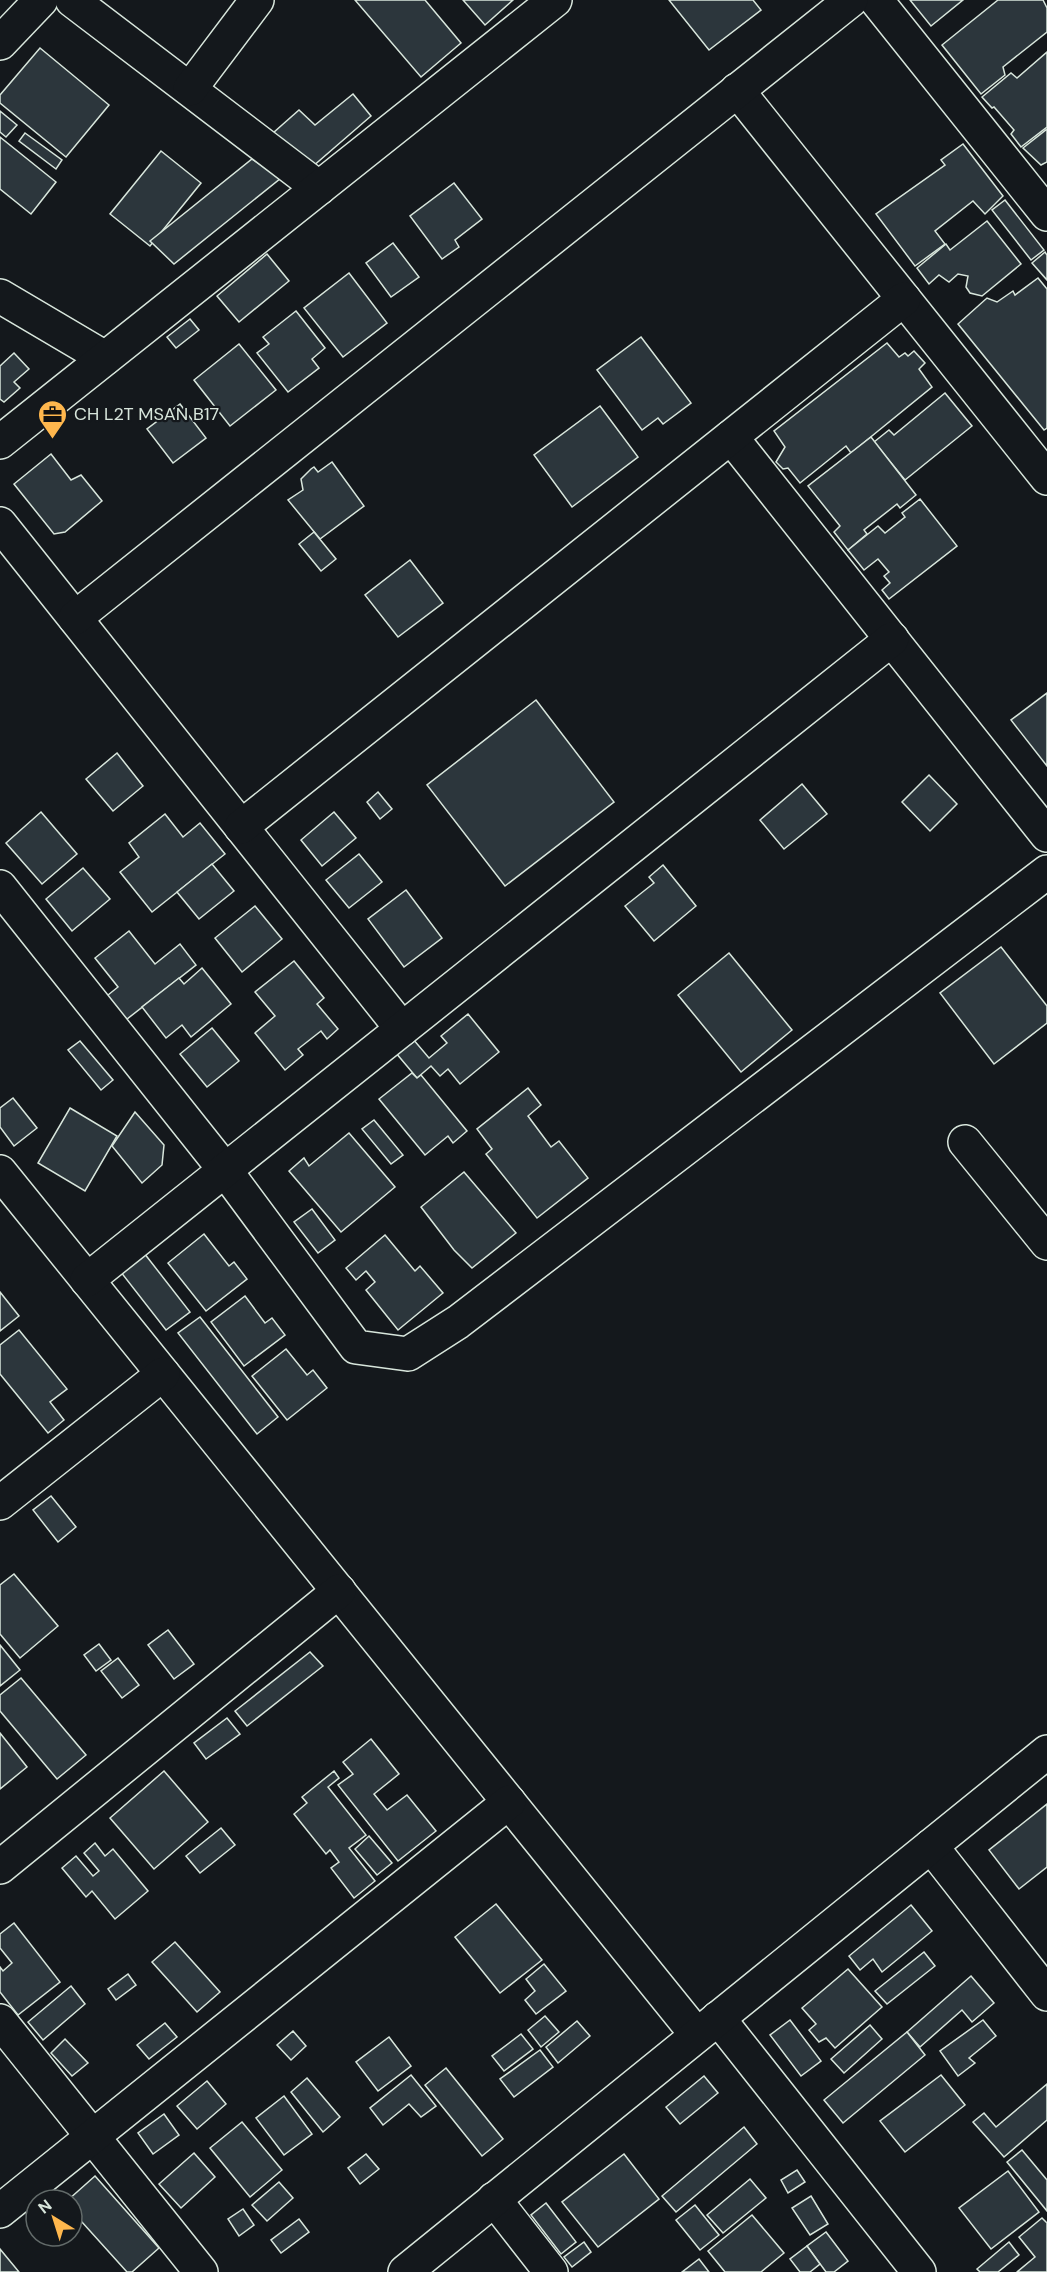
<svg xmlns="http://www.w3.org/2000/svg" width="1047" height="2272" font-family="'DM Sans',sans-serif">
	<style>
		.building { fill: #2c363c; stroke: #d8e6dc; stroke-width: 1.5 }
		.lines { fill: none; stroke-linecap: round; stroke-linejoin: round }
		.minor-casing { stroke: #d8e6dc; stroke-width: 36 }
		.minor { stroke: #14181c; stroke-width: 33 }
		.labels { text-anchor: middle; stroke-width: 4.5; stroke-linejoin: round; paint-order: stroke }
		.poi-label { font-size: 18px; fill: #d8e6dc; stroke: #14181c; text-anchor: start }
	</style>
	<rect width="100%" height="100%" fill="#14181c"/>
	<g class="building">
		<path d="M 355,0 L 425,0 L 461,43 L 421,77 Z"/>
		<path d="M 463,0 L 513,0 L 485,25 Z"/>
		<path d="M 669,0 L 753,0 L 761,10 L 709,50 Z"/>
		<path d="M 910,0 L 963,0 L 931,26 Z"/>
		<path d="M 998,0 L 1043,0 L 1047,8 L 1047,32 L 1003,67 L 1005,75 L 981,94 L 942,45 Z"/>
		<path d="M 40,48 L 109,105 L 66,157 L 0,103 L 0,95 Z"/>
		<path d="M 1047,52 L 1047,127 L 1021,147 L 1011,134 L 1014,130 L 994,107 L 992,108 L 982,97 L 1011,73 L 1017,78 Z"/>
		<path d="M 353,94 L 371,116 L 312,167 L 273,133 L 299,110 L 315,125 Z"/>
		<path d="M 0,111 L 17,125 L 6,137 L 0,132 Z"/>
		<path d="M 1047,129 L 1047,162 L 1041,165 L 1023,148 Z"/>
		<path d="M 25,133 L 62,160 L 56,169 L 19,141 Z"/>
		<path d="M 0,137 L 56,182 L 31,214 L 0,189 Z"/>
		<path d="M 963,144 L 1003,196 L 985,214 L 973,201 L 935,231 L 945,244 L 915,266 L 876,214 L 945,165 L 941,160 Z"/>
		<path d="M 161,151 L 201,183 L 150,246 L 110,214 Z"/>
		<path d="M 252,159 L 281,178 L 174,264 L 150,241 Z"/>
		<path d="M 454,183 L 482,219 L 455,240 L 459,247 L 442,259 L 410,216 Z"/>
		<path d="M 1005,200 L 1044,250 L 1031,260 L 992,210 Z"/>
		<path d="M 987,221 L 1021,264 L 982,296 L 970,293 L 966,287 L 968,276 L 958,274 L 949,282 L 939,275 L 929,284 L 917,268 L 946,244 L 950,250 Z"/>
		<path d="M 393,243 L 419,277 L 391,297 L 366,263 Z"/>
		<path d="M 1045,252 L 1047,255 L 1047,280 L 1032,263 Z"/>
		<path d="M 267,254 L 289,281 L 239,322 L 217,296 Z"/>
		<path d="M 349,273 L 387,323 L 343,357 L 304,308 Z"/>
		<path d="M 1038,278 L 1047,289 L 1047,428 L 1044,430 L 958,324 L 987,298 L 997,302 L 1013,291 L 1015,295 Z"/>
		<path d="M 296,311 L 325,348 L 312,359 L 319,368 L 288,392 L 257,353 L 269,344 L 263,337 Z"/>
		<path d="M 190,319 L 199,330 L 176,348 L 167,337 Z"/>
		<path d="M 641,337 L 691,403 L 663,424 L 658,418 L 642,430 L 597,370 Z"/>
		<path d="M 887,343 L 899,357 L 905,353 L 908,356 L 914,351 L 925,363 L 919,369 L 932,387 L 851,453 L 846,446 L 800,483 L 788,468 L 783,469 L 776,462 L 785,447 L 774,431 Z"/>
		<path d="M 239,344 L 276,390 L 230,426 L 194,380 Z"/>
		<path d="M 14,353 L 29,369 L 14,382 L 20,388 L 4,402 L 0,399 L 0,366 Z"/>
		<path d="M 945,393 L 972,426 L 905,480 L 874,442 L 889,430 L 894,435 Z"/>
		<path d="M 180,404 L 206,438 L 173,463 L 147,429 Z"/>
		<path d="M 600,406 L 638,457 L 572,507 L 534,455 Z"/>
		<path d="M 871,437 L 916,495 L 900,508 L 897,504 L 864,530 L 867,534 L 848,550 L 834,532 L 840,526 L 808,486 Z"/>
		<path d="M 51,454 L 71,480 L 81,475 L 102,501 L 65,532 L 54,534 L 14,484 Z"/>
		<path d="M 332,462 L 364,506 L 320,539 L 288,500 L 303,490 L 301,479 L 311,469 L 314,467 L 318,472 Z"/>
		<path d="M 920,499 L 957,546 L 889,599 L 882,590 L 890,583 L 884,576 L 889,572 L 878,559 L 864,570 L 848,550 L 878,526 L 885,533 L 905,517 L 902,513 Z"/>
		<path d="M 314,532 L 336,559 L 321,571 L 299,544 Z"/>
		<path d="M 410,560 L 443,603 L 398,637 L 365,595 Z"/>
		<path d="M 1047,693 L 1047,766 L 1011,720 Z"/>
		<path d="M 536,700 L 614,802 L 505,886 L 427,785 Z"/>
		<path d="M 117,753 L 143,786 L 113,811 L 86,779 Z"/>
		<path d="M 929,775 L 957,804 L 930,831 L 902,802 Z"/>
		<path d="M 802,784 L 827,814 L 784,849 L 760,820 Z"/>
		<path d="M 378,792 L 392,809 L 380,819 L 367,802 Z"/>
		<path d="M 41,812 L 77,854 L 42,884 L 6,843 Z"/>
		<path d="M 334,812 L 356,838 L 322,866 L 301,840 Z"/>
		<path d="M 165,814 L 183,837 L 200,823 L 225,854 L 152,912 L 120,872 L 139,857 L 129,843 Z"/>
		<path d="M 359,854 L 382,882 L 349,908 L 326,880 Z"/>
		<path d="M 212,864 L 234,891 L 199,919 L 177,892 Z"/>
		<path d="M 663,865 L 696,906 L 654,941 L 625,906 L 654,883 L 649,877 Z"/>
		<path d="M 83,868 L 110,899 L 72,931 L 46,899 Z"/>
		<path d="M 406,890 L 442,938 L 404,967 L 368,919 Z"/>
		<path d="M 255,906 L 282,939 L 242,972 L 215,938 Z"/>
		<path d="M 129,931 L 155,964 L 180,944 L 196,965 L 122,1023 L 103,999 L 118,987 L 95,958 Z"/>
		<path d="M 1001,947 L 1047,1006 L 1047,1023 L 994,1064 L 940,993 Z"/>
		<path d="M 729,953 L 792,1030 L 741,1072 L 678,995 Z"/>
		<path d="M 294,961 L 324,998 L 317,1004 L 338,1029 L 327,1039 L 321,1031 L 298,1049 L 303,1055 L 285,1070 L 255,1033 L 275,1016 L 255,992 Z"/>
		<path d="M 202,968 L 231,1004 L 191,1037 L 182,1025 L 166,1038 L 142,1007 L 179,978 L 184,984 Z"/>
		<path d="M 468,1014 L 499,1052 L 460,1084 L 448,1069 L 440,1076 L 431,1066 L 417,1078 L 396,1053 L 413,1039 L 429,1058 L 447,1043 L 441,1036 Z"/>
		<path d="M 212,1028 L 239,1061 L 207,1087 L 180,1054 Z"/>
		<path d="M 80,1041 L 113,1080 L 101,1090 L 68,1050 Z"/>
		<path d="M 412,1073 L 417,1078 L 421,1075 L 467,1131 L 453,1143 L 448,1136 L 425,1155 L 379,1099 Z"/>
		<path d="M 528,1088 L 541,1105 L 528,1116 L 551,1147 L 559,1141 L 588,1178 L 537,1218 L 486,1154 L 492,1149 L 477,1129 Z"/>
		<path d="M 13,1098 L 37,1128 L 14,1146 L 0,1127 L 0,1108 Z"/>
		<path d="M 70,1108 L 117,1136 L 85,1191 L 38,1163 Z"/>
		<path d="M 135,1112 L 164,1145 L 162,1165 L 142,1183 L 112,1146 Z"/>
		<path d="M 374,1120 L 403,1155 L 391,1164 L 362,1129 Z"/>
		<path d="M 349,1133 L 395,1187 L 341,1232 L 289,1171 L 304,1158 L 309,1166 Z"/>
		<path d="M 464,1172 L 516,1233 L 472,1268 L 454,1250 L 421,1207 Z"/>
		<path d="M 312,1209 L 335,1240 L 318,1253 L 294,1222 Z"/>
		<path d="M 204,1234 L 229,1266 L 234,1262 L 247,1279 L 206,1311 L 168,1263 Z"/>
		<path d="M 385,1235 L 415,1271 L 420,1266 L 443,1293 L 398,1330 L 366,1290 L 375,1282 L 366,1271 L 356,1280 L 346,1268 Z"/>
		<path d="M 144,1253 L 190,1312 L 166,1330 L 120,1271 Z"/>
		<path d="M 0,1292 L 19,1316 L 0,1331 Z"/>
		<path d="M 245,1296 L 265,1323 L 272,1318 L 285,1335 L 244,1366 L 211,1322 Z"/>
		<path d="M 200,1317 L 278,1417 L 257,1434 L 178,1333 Z"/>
		<path d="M 19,1330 L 67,1389 L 50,1402 L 64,1420 L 48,1433 L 0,1374 L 0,1345 Z"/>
		<path d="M 286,1349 L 307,1375 L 313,1370 L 327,1388 L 287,1420 L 252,1376 Z"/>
		<path d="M 51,1496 L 76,1527 L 58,1542 L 33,1510 Z"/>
		<path d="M 14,1574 L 58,1626 L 20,1658 L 0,1634 L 0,1585 Z"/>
		<path d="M 168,1630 L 194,1664 L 174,1679 L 148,1645 Z"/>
		<path d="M 99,1644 L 111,1660 L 96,1671 L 84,1655 Z"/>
		<path d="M 0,1645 L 20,1670 L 0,1686 Z"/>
		<path d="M 310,1652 L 323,1666 L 247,1726 L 235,1711 Z"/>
		<path d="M 118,1658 L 139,1685 L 122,1698 L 101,1671 Z"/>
		<path d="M 21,1678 L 86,1755 L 57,1779 L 0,1711 L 0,1695 Z"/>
		<path d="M 227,1718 L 240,1734 L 206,1759 L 194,1743 Z"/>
		<path d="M 0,1733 L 27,1767 L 0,1789 Z"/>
		<path d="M 371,1739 L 399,1774 L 374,1794 L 387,1810 L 407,1795 L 436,1831 L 398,1861 L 338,1785 L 353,1774 L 343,1762 Z"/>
		<path d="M 164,1771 L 208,1822 L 154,1869 L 110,1818 Z"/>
		<path d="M 334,1771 L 339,1778 L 328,1787 L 366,1835 L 349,1848 L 375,1881 L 354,1898 L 331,1868 L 339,1862 L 330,1850 L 326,1854 L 294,1814 L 307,1803 L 302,1797 Z"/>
		<path d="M 1047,1804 L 1047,1867 L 1019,1889 L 989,1850 Z"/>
		<path d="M 221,1828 L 235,1845 L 200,1873 L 186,1856 Z"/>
		<path d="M 369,1836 L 392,1863 L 377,1875 L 355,1849 Z"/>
		<path d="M 95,1843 L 105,1856 L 113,1849 L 148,1891 L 115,1919 L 92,1891 L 86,1897 L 62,1868 L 76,1856 L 93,1876 L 99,1871 L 84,1853 Z"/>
		<path d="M 496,1904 L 542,1960 L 500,1993 L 455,1937 Z"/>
		<path d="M 911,1905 L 932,1931 L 882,1972 L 873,1959 L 860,1970 L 849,1956 Z"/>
		<path d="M 14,1923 L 60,1982 L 18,2015 L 0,1992 L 0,1967 L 3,1971 L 12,1963 L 0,1948 L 0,1934 Z"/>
		<path d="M 175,1942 L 220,1992 L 197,2012 L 152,1962 Z"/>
		<path d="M 924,1952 L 935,1966 L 887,2004 L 875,1991 Z"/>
		<path d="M 544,1964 L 566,1991 L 536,2014 L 525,2000 L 535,1991 L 526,1979 Z"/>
		<path d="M 848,1969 L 882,2007 L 835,2048 L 826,2038 L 819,2042 L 809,2030 L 816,2024 L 802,2008 Z"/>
		<path d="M 128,1974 L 136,1985 L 116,2000 L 108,1989 Z"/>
		<path d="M 971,1976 L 994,2003 L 972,2022 L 962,2010 L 920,2047 L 907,2032 Z"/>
		<path d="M 71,1986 L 85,2004 L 43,2040 L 28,2022 Z"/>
		<path d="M 545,2016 L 559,2032 L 541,2047 L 528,2030 Z"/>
		<path d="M 790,2020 L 821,2061 L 801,2076 L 770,2035 Z"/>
		<path d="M 983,2020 L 996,2036 L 969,2058 L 975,2063 L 958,2076 L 940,2051 Z"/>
		<path d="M 577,2021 L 590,2036 L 558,2063 L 546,2047 Z"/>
		<path d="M 165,2023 L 177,2037 L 149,2059 L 137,2045 Z"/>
		<path d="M 870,2025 L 882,2039 L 844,2073 L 831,2059 Z"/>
		<path d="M 293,2031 L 306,2046 L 291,2060 L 277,2045 Z"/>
		<path d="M 907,2032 L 925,2055 L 843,2123 L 824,2100 Z"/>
		<path d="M 521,2034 L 533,2049 L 504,2071 L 492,2056 Z"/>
		<path d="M 389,2037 L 411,2066 L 378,2091 L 356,2062 Z"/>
		<path d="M 65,2039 L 88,2063 L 72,2076 L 51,2053 Z"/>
		<path d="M 540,2050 L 553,2067 L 514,2097 L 500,2079 Z"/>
		<path d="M 446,2068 L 503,2139 L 482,2156 L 425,2085 Z"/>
		<path d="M 411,2075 L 436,2106 L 421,2117 L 409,2104 L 383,2125 L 370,2108 Z"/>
		<path d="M 941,2075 L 965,2105 L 905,2152 L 880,2121 Z"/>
		<path d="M 704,2076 L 718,2093 L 680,2124 L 666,2107 Z"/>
		<path d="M 307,2078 L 340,2117 L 323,2132 L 291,2092 Z"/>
		<path d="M 207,2081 L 226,2104 L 197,2129 L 177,2106 Z"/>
		<path d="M 1047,2084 L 1047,2120 L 1004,2157 L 973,2122 L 984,2113 L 996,2127 Z"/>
		<path d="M 284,2096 L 312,2134 L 284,2155 L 256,2118 Z"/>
		<path d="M 164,2114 L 179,2135 L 153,2154 L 138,2133 Z"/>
		<path d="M 242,2122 L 282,2170 L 250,2197 L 210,2148 Z"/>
		<path d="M 744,2127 L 757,2144 L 676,2212 L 662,2196 Z"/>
		<path d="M 1022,2150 L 1047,2180 L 1047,2211 L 1007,2162 Z"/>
		<path d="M 194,2153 L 215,2177 L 181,2208 L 159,2184 Z"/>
		<path d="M 366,2154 L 379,2169 L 360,2184 L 348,2168 Z"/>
		<path d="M 624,2154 L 659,2199 L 598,2247 L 562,2202 Z"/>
		<path d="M 797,2170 L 805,2182 L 788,2193 L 781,2180 Z"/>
		<path d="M 1008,2171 L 1039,2212 L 991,2249 L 959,2208 Z"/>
		<path d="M 95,2176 L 159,2248 L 132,2272 L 127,2272 L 72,2211 L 72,2200 L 68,2200 Z"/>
		<path d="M 750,2179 L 766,2198 L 723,2233 L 707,2215 Z"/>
		<path d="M 279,2182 L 293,2198 L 267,2221 L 252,2205 Z"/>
		<path d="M 811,2196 L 828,2224 L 810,2235 L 792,2208 Z"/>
		<path d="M 546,2203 L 576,2242 L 561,2254 L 531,2215 Z"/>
		<path d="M 695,2205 L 719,2235 L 700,2250 L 676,2220 Z"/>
		<path d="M 243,2209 L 254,2225 L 239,2236 L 228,2219 Z"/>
		<path d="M 752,2215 L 784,2253 L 761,2272 L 725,2272 L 708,2251 Z"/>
		<path d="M 1042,2218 L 1047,2223 L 1047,2272 L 1017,2272 L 1035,2257 L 1019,2237 Z"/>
		<path d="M 299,2219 L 309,2232 L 281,2253 L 271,2240 Z"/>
		<path d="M 826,2232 L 848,2261 L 834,2272 L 826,2272 L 807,2246 Z"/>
		<path d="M 584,2242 L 591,2252 L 572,2267 L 564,2257 Z"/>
		<path d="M 1009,2242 L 1019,2255 L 998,2272 L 980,2272 L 977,2269 Z"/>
		<path d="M 807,2246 L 820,2264 L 810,2272 L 800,2272 L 790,2259 Z"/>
		<path d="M 0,2249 L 19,2272 L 0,2272 Z"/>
		<path d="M 699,2259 L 709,2272 L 682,2272 Z"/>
	</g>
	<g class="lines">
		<defs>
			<g id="minor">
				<path d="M 72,0 L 319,188"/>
				<path d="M 876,0 L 1047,214"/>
				<path d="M 0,43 L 41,0"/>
				<path d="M 190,89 L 257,0"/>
				<path d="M 737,90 L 1047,478"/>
				<path d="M 0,296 L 105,358"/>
				<path d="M 731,437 L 1047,835"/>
				<path d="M 0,442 L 555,0"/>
				<path d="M 0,524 L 402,1029"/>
				<path d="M 75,618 L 851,0"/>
				<path d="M 241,827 L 904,299"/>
				<path d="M 0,887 L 225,1170 L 356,1347 L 408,1354 L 458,1322 L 1047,872"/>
				<path d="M 965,1142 L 1047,1243"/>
				<path d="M 0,1172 L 697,2035"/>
				<path d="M 87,1280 L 892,639"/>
				<path d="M 0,1503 L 163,1374"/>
				<path d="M 931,1846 L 1047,1994"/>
				<path d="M 0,1867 L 339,1591"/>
				<path d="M 718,2018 L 919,2272"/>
				<path d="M 0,2021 L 201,2272"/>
				<path d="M 494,2199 L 551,2272"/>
				<path d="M 0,2211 L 509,1802"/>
				<path d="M 405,2272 L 1047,1752"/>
			</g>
		</defs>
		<use href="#minor" class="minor-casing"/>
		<use href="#minor" class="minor"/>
	</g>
	<defs>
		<symbol id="office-pin" viewBox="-11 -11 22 30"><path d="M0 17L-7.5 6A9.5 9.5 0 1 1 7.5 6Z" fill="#ffb74d" stroke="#14181c"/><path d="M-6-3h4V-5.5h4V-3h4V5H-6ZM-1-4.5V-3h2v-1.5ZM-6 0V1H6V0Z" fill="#111"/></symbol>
	</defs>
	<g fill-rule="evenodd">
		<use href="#office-pin" x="36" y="398" width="33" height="45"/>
	</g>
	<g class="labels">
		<g class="poi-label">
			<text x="74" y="420">CH L2T MSAN B17</text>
		</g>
	</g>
	<g transform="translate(54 2218) rotate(322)"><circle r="28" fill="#14181c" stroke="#626a69" stroke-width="1.5"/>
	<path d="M0-4.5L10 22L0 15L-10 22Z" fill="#ffb74d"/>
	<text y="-9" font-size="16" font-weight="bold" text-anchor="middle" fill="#d8e6dc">N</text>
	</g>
</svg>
